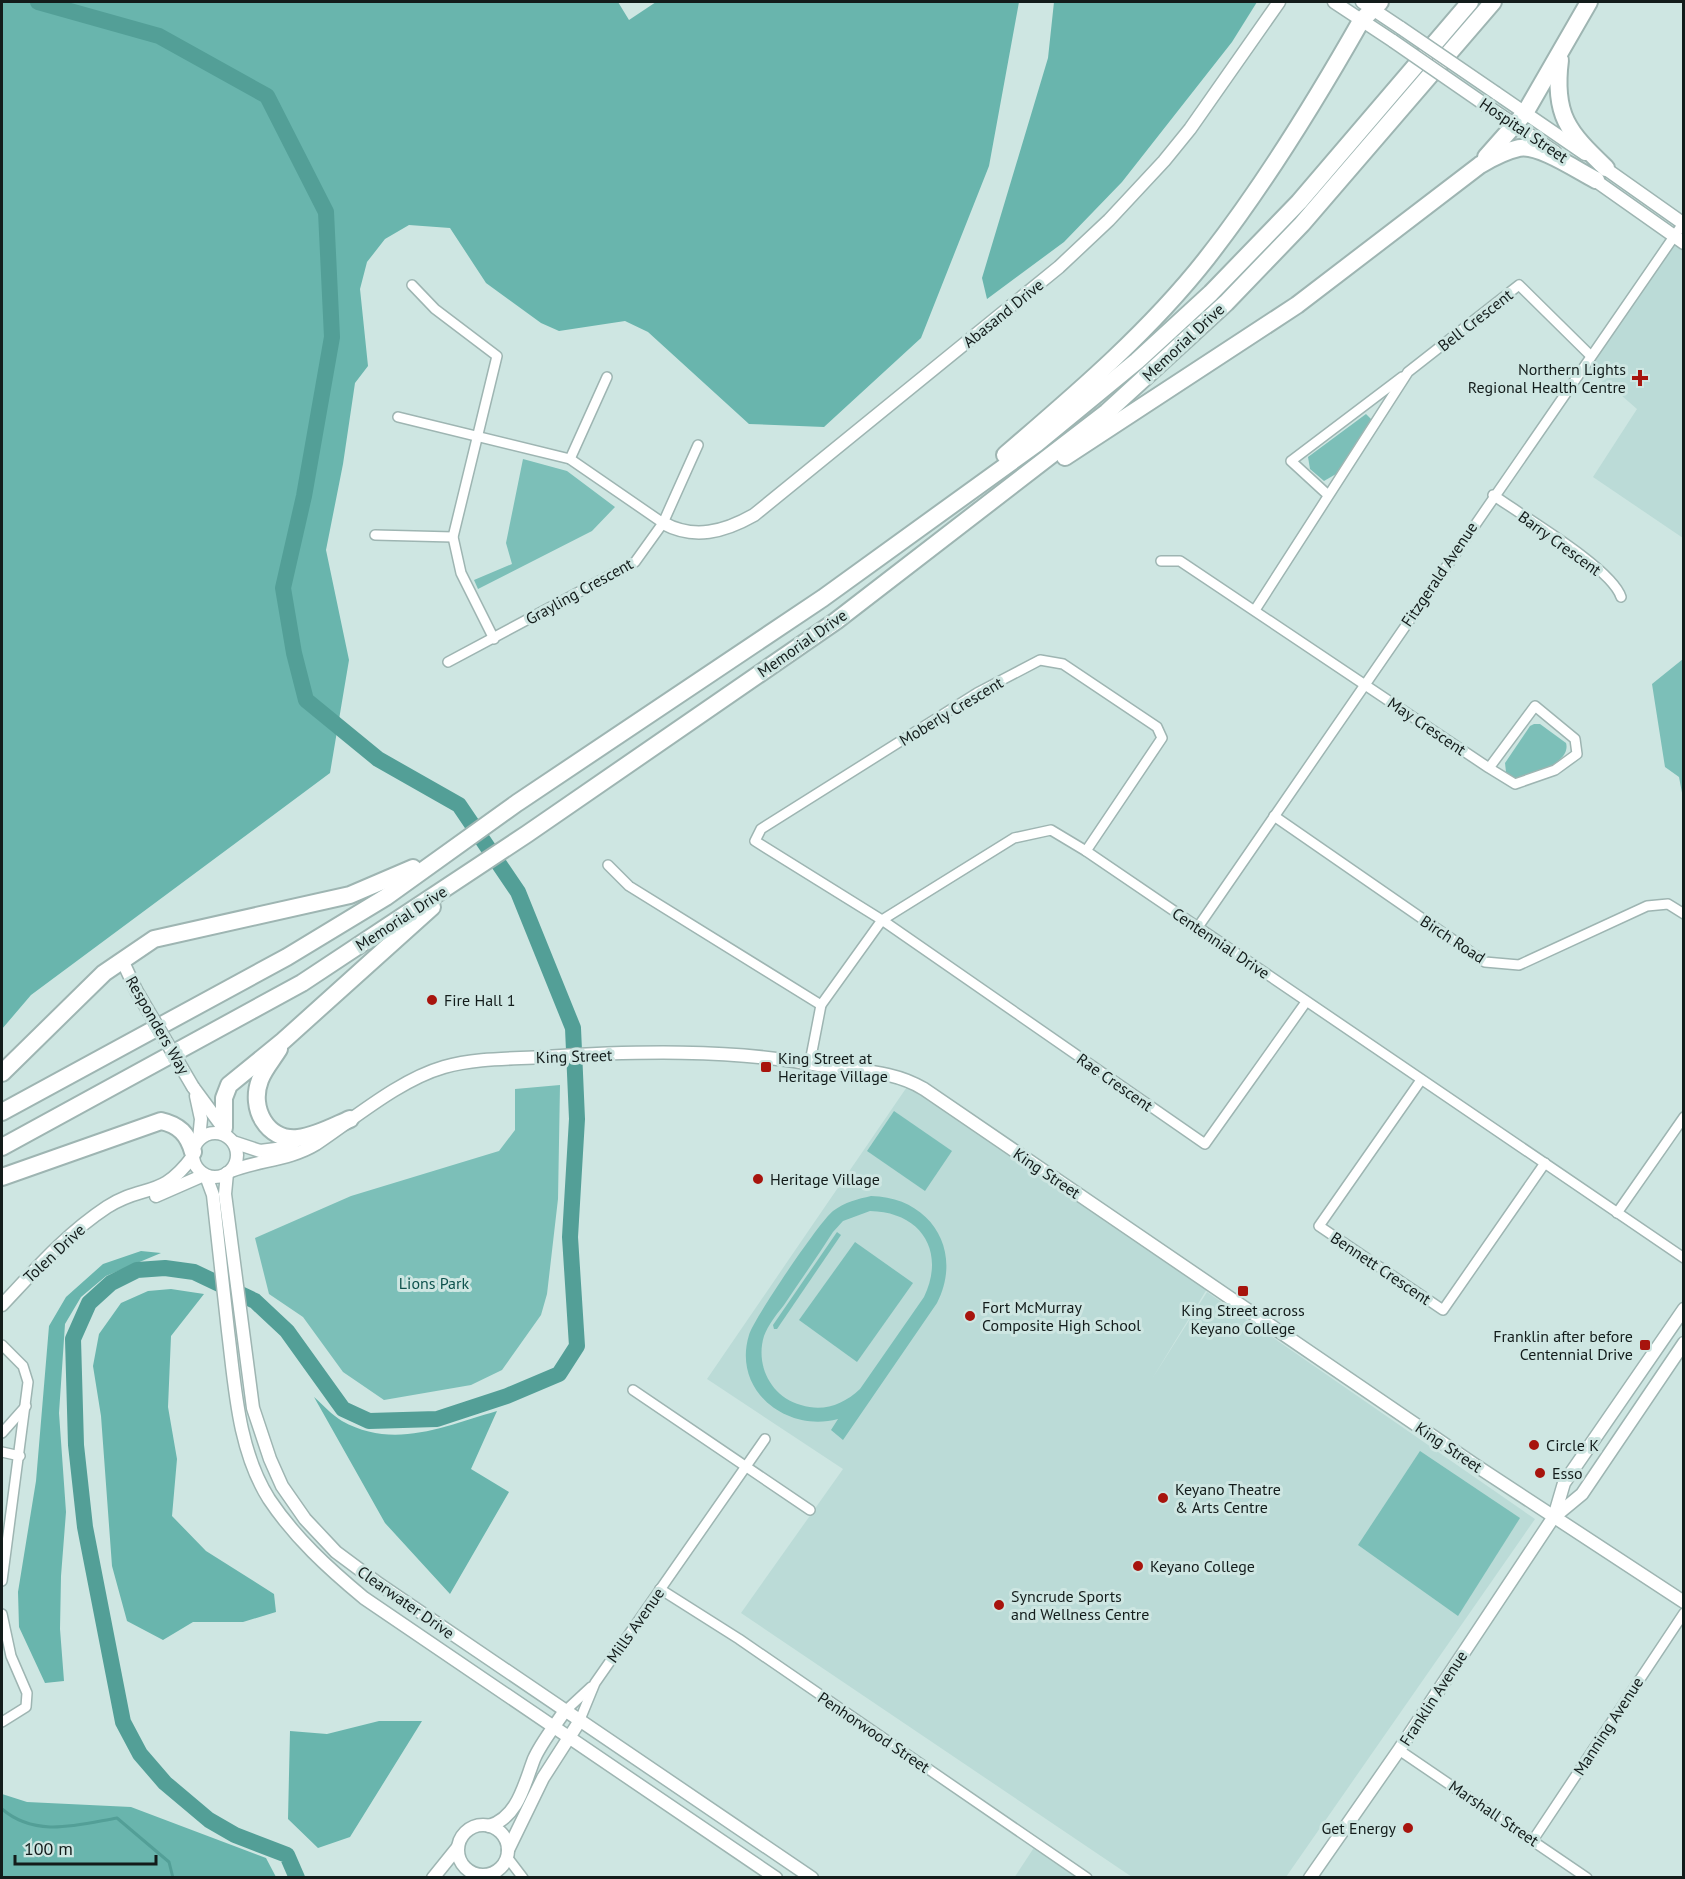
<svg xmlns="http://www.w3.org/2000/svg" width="1685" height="1879" font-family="'PT Sans',sans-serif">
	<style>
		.built { fill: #bbdbd7 }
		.green { fill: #7cbfb8; fill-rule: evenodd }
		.forest { fill: #69b5ad }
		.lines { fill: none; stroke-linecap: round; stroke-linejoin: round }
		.stream { stroke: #539f97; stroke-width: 3 }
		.river { stroke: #539f97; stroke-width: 16 }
		.street-casing { stroke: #9eb5b2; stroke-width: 12 }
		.secondary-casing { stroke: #9eb5b2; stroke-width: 15 }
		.highway-casing { stroke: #9eb5b2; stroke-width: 20 }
		.street { stroke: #fff; stroke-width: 9 }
		.secondary { stroke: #fff; stroke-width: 12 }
		.highway { stroke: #fff; stroke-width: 16 }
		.secondary-bridge-casing { stroke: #9eb5b2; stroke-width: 15; stroke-linecap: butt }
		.secondary-bridge { stroke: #fff; stroke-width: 12 }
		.poi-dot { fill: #a7140d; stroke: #cee6e2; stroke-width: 2 }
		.labels { text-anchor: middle; stroke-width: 6; stroke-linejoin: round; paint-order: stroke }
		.street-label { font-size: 16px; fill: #131c1b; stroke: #cee6e2 }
		.poi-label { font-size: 16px; fill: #131c1b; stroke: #cee6e2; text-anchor: start }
		.park-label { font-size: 16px; fill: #0d514c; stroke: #cee6e2 }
	</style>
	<rect width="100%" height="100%" fill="#cee6e2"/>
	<g class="built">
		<path d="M 1673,236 L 1683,243 L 1683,538 L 1593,477 L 1637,409 L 1613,388 L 1581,369 Z"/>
		<path d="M 911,1081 L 1210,1284 L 1152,1379 L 1207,1292 L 1535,1519 L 1286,1877 L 1132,1877 L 741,1613 L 843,1469 L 707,1379 Z"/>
		<path d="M 1037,1843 L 1087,1878 L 1014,1878 Z"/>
	</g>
	<g class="green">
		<path d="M 1366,414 L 1372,420 L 1336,474 L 1324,481 L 1310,469 L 1308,457 Z"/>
		<path d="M 523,459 L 567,471 L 615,507 L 592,531 L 478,589 L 474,580 L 512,564 L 506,543 Z"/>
		<path d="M 1683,659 L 1683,798 L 1679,777 L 1665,767 L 1652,684 Z"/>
		<path d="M 1534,724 L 1540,724 L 1566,743 C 1572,762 1529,779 1513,778 L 1506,772 L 1505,763 L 1530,726 Z"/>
		<path d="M 560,1085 L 558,1199 L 547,1294 L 541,1315 L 502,1370 L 471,1385 L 384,1400 L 343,1372 L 303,1317 L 269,1294 L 255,1238 L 351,1196 L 499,1151 L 515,1130 L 515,1089 Z"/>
		<path d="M 894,1111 L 952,1151 L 925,1191 L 867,1151 Z"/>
		<path d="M 871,1196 C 930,1197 964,1250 937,1303 L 843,1440 L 831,1430 L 838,1419 C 786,1433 732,1390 749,1335 C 754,1318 820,1221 833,1211 C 845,1202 858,1199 871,1196 ZM 870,1211 C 921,1212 946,1251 924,1297 L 860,1389 C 843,1405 823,1412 801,1405 C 771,1397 755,1365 764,1336 C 768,1325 777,1314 784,1305 C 800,1281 817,1257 833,1232 L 843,1221 Z"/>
		<path d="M 837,1232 L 841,1235 L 777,1329 L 774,1329 L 773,1325 Z"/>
		<path d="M 855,1242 L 913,1283 L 857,1362 L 799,1320 Z"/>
		<path d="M 1420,1451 L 1520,1518 L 1458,1616 L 1358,1545 Z"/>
	</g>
	<g class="forest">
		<path d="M 2,2 L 618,2 L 629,20 L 656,2 L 1019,2 L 989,166 L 921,338 L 824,427 L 749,424 L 648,332 L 625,321 L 559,331 L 541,323 L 486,283 L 450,228 L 409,225 L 385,239 L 367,262 L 360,289 L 368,366 L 355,383 L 343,464 L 326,550 L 349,660 L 330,773 L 31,995 L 2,1029 Z"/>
		<path d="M 1054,2 L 1257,2 L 1232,42 L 1122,182 L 1064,242 L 987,299 L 982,278 L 1048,58 Z"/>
		<path d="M 141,1251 L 161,1253 L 106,1276 L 81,1297 L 65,1324 L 59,1413 L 66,1512 L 61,1576 L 60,1629 L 64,1681 L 45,1683 L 19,1627 L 18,1592 L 36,1481 L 49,1326 L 66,1297 L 103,1264 Z"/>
		<path d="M 171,1289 L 204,1294 L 171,1336 L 168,1407 L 177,1459 L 172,1516 L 206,1551 L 274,1594 L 276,1612 L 243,1622 L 193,1622 L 163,1640 L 127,1621 L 112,1566 L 101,1416 L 93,1366 L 99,1334 L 121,1303 L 148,1291 Z"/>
		<path d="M 314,1397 C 323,1405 332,1415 342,1421 C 394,1450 445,1426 497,1411 L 471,1469 L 509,1492 L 450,1594 L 385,1523 Z"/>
		<path d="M 379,1721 L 422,1721 L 350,1837 L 318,1848 L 288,1819 L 290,1731 L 327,1734 Z"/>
		<path d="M 2,1794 L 27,1802 L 131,1807 L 266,1858 L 276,1877 L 2,1877 Z"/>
	</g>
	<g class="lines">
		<path class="stream" d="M 2,1809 C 36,1838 77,1825 117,1818 L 169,1862 L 173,1878"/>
		<path class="river" d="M 38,2 L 159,36 L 267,96 L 326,212 L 332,337 L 304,496 L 283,588 L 294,653 L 306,700 L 378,759 L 459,805 L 518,892 L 573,1028 L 577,1119 L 570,1237 L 577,1346 L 559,1374 L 507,1396 L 437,1419 L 369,1421 L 343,1409 L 287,1331 L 255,1301 L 194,1272 L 165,1268 L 137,1270 L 111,1283 L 89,1303 L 73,1339 L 76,1445 L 85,1527 L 123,1722 L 140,1754 L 165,1783 L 209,1820 L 235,1835 L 287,1855 L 297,1878"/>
		<defs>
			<g id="street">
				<path d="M 412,285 L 435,309 L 497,356 L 453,537 L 461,573 L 494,639"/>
				<path d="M 398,417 L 570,459 L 663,523"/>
				<path d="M 570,459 L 607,377"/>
				<path d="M 1328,495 L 1291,461 L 1402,377"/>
				<path d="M 1493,495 C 1521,515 1612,568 1621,597"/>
				<path d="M 375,535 L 453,537"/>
				<path d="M 1161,561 L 1180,561 L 1489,768 L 1515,784 L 1555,770 L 1577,754 L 1575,739 L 1535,706 L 1489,768"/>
				<path d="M 1255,610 L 1408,372 L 1519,285 L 1591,356"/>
				<path d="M 448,662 L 635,562 L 663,523 L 698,445"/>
				<path d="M 1274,816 L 1485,962 L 1519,965 L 1647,906 L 1668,904 L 1684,914"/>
				<path d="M 1086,851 L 1162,738 L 1157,727 L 1063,664 L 1040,660 L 977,693 L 761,829 L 755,841 L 882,920 L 1205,1144 L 1306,1002"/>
				<path d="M 608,865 L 629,886 L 821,1005"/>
				<path d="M 1198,927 L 1684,222"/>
				<path d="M 810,1062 L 821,1005 L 882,920 L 1014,838 L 1051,830 L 1086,851 L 1684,1258"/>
				<path d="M 1421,1080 L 1319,1226 L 1443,1310 L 1545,1163"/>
				<path d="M 1617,1213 L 1684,1117"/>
				<path d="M 2,1345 L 23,1366 L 28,1382 L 2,1581"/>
				<path d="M 633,1390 L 810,1510"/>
				<path d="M 2,1433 L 26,1406"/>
				<path d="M 2,1452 L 20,1456"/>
				<path d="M 660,1589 L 739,1639 L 1087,1878"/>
				<path d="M 2,1614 L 11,1656 L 27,1693 L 26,1707 L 2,1722"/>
				<path d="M 564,1712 L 591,1687"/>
				<path d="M 579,1722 L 595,1683 L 765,1439"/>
				<path d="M 1399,1750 L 1587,1878"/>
				<path d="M 1533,1840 L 1684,1613"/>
				<path d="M 507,1857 L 523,1878"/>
				<path d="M 490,1874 L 495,1878"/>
			</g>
			<g id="secondary">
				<path d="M 1334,2 L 1393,41"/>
				<path d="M 1362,2 L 1401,28"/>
				<path d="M 1496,93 L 1585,154"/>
				<path d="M 1487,106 L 1555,152"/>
				<path d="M 1599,164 L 1684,224"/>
				<path d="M 1589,176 L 1684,243"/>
				<path d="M 663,523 C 694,540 724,532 754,515 L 1059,267 L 1109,220 L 1164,161 L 1190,129 L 1279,2"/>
				<path d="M 123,962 L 136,990"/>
				<path d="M 193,1087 L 224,1129"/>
				<path d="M 196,1096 L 201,1119 L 199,1139"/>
				<circle cx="215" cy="1155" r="22"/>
				<path d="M 233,1142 L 260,1151 L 292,1147"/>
				<path d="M 231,1171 C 259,1160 290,1160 316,1144 C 355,1118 399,1080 444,1067 C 476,1058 511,1059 544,1057 C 635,1051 729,1049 819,1065 C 856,1072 891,1069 924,1089 L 1475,1465 L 1684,1602"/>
				<path d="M 227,1173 L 225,1194 L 253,1408 L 270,1459 L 282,1486 L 305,1519 L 336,1552 L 379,1584 L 812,1878"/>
				<path d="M 206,1176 L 213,1195 C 218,1240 223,1286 228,1331 C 235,1387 238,1450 269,1499 C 295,1538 328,1568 364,1598 L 776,1878"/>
				<path d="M 156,1196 L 204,1175"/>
				<path d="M 2,1305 C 35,1270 66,1234 107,1207 C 144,1183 161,1200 193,1156"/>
				<path d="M 1554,1517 L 1564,1483 L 1684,1309"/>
				<circle cx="483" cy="1850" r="25"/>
				<path d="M 489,1826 C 518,1817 524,1785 534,1759 C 541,1743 554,1727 564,1712"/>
				<path d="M 508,1850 L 543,1778 L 579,1722"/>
				<path d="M 433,1878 L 458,1847"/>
				<path d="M 1310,1878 L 1399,1750 L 1553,1518 L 1582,1494 L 1684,1343"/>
			</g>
			<g id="highway">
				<path d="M 1560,60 C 1553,115 1568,132 1606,168"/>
				<path d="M 1486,157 L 1525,113 L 1589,2"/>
				<path d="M 1005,455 C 1076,394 1149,332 1207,258 C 1265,184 1315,102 1361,21 L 1380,2"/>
				<path d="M 1065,457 L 1297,305 L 1480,165 C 1492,158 1505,151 1519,148 C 1539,144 1578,171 1596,180"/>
				<path d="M 279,1049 C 273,1059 264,1069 260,1080 C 249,1108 267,1141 298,1138 C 316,1136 334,1126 350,1119"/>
				<path d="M 2,1073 L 104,973 L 154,939 L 350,895 L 413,868"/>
				<path d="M 2,1112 L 287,957 L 386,897 L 517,803 L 823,598 L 1036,444 L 1137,361 L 1211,293 L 1299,202 L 1470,2"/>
				<path d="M 224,1128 L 224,1098 L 229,1085 L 283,1041 L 432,907"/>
				<path d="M 2,1147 L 302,983 L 527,834 L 836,621 L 1107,412 L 1226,303 L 1302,224 L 1493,2"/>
				<path d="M 2,1177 L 161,1121 C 179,1125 188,1134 193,1152"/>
			</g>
		</defs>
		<use href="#street" class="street-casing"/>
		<use href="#secondary" class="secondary-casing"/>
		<use href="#highway" class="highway-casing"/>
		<use href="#street" class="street"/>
		<use href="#secondary" class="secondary"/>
		<use href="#highway" class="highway"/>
		<defs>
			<g id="secondary-bridge">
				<path d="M 1401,28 L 1496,93"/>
				<path d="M 1393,41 L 1487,106"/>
				<path d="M 136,990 L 193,1087"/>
			</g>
		</defs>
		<use href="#secondary-bridge" class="secondary-bridge-casing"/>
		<use href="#secondary-bridge" class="secondary-bridge"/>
	</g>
	<g class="poi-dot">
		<path d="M1637 369h6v6h6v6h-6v6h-6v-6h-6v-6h6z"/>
		<circle cx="432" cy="1000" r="6"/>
		<rect x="760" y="1061" width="12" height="12" rx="3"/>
		<circle cx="758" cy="1179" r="6"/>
		<rect x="1237" y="1285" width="12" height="12" rx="3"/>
		<circle cx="970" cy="1316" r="6"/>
		<rect x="1639" y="1339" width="12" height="12" rx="3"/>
		<circle cx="1534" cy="1445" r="6"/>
		<circle cx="1540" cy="1473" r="6"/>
		<circle cx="1163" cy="1498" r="6"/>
		<circle cx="1138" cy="1566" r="6"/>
		<circle cx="999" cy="1605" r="6"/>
		<circle cx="1408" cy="1828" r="6"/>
	</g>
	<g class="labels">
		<g class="street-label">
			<text transform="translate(1524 130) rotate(34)" y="6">Hospital Street</text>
			<text transform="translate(1003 313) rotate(-39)" y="6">Abasand Drive</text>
			<text transform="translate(1475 320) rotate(-38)" y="6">Bell Crescent</text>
			<text transform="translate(1183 342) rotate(-43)" y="6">Memorial Drive</text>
			<text transform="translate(1560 543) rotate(36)" y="6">Barry Crescent</text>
			<text transform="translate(1439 574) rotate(-56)" y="6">Fitzgerald Avenue</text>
			<text transform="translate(579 591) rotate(-29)" y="6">Grayling Crescent</text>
			<text transform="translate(802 643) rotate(-35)" y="6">Memorial Drive</text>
			<text transform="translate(951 711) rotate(-31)" y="6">Moberly Crescent</text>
			<text transform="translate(1427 726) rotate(34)" y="6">May Crescent</text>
			<text transform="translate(401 918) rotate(-33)" y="6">Memorial Drive</text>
			<text transform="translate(1453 939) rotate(33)" y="6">Birch Road</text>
			<text transform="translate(1221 943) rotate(34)" y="6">Centennial Drive</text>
			<text transform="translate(158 1025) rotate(60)" y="6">Responders Way</text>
			<text transform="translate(574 1056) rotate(-2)" y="6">King Street</text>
			<text transform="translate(1115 1082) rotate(35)" y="6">Rae Crescent</text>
			<text transform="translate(1047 1173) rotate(34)" y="6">King Street</text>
			<text transform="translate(54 1253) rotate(-43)" y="6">Tolen Drive</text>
			<text transform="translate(1381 1268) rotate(34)" y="6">Bennett Crescent</text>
			<text transform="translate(1449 1447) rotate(34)" y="6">King Street</text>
			<text transform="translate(406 1602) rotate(35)" y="6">Clearwater Drive</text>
			<text transform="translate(635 1625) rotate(-55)" y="6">Mills Avenue</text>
			<text transform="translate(1433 1698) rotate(-57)" y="6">Franklin Avenue</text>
			<text transform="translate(1608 1726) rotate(-57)" y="6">Manning Avenue</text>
			<text transform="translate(874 1732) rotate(34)" y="6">Penhorwood Street</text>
			<text transform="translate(1494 1813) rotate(34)" y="6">Marshall Street</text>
		</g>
		<g class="poi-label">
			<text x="1626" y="375" text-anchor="end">Northern Lights<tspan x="1626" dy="18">Regional Health Centre</tspan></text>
			<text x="444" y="1006">Fire Hall 1</text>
			<text x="778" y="1064">King Street at<tspan x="778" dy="18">Heritage Village</tspan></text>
			<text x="770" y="1185">Heritage Village</text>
			<text x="982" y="1313">Fort McMurray<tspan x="982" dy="18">Composite High School</tspan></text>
			<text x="1243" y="1316" text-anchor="middle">King Street across<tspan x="1243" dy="18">Keyano College</tspan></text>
			<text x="1633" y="1342" text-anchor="end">Franklin after before<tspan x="1633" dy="18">Centennial Drive</tspan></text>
			<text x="1546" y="1451">Circle K</text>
			<text x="1552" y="1479">Esso</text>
			<text x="1175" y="1495">Keyano Theatre<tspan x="1175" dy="18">&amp; Arts Centre</tspan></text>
			<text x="1150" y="1572">Keyano College</text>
			<text x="1011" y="1602">Syncrude Sports<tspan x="1011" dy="18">and Wellness Centre</tspan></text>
			<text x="1396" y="1834" text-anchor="end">Get Energy</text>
		</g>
		<g class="park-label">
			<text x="434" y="1289">Lions Park</text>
		</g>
	</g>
	<rect width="1685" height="1879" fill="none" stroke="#131c1b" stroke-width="6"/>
	<path d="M15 1855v9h141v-9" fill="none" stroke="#131c1b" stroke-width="3"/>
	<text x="24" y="1855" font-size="18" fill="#131c1b" stroke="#cee6e2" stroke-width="4.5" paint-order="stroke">100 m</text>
</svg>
